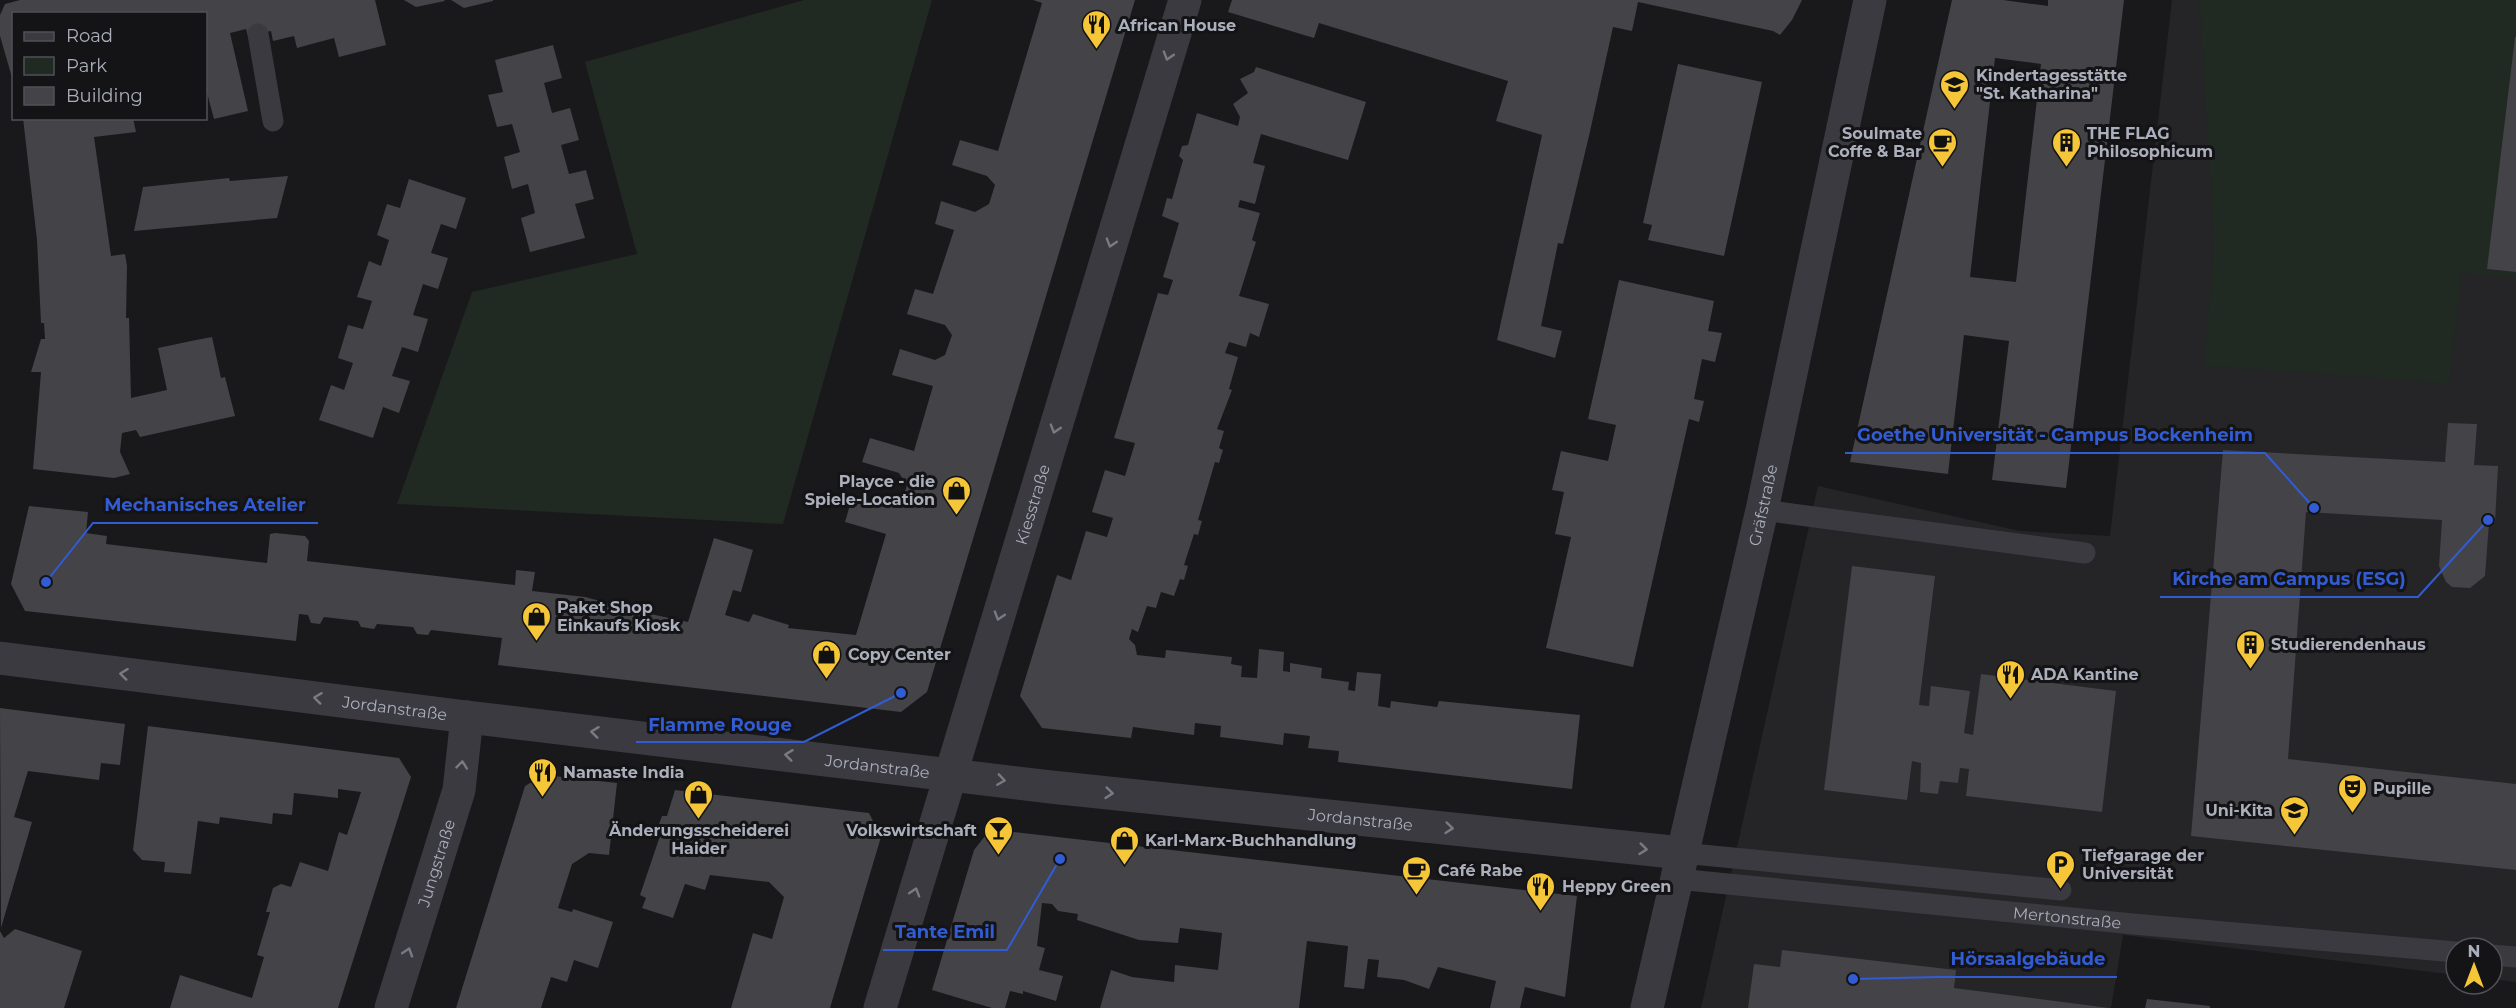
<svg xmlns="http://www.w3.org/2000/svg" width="2516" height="1008" font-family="Montserrat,sans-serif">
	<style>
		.built { fill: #252528 }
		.green { fill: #202922 }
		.building { fill: #434348; fill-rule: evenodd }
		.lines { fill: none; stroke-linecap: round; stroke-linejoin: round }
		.service { stroke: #3a3a40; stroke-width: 21 }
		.minor { stroke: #3a3a40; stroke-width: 33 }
		.oneway { stroke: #787a84 }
		.labels { text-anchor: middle; stroke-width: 6; stroke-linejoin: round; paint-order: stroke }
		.poi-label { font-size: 16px; font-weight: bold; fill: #abaebb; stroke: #141416; text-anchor: start }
		.street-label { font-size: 16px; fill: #abaebb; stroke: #141416 }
		.leader { fill: none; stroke: #325cd4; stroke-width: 2 }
		.callout-dot { fill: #325cd4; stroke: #141416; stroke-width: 2 }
		.callout-label { font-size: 18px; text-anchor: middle; font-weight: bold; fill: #325cd4; stroke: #141416; stroke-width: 6; stroke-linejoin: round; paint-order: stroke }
	</style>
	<rect width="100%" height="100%" fill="#19191b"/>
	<path class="built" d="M 2172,0 L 2516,0 L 2516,982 L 2492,979 L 2492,948 L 2456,948 L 2456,975 L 2123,935 L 2111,1008 L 1701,1008 L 1818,486 L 2020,531 L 2110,536 Z"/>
	<g class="green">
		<path d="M 804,0 L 932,0 L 783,524 L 397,504 L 472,292 L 637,254 L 585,62 Z"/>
		<path d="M 2199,0 L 2516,0 L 2516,279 L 2462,273 L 2449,385 L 2407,380 L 2204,366 L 2214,242 Z"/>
	</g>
	<g class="building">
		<path d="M 20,0 L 375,0 L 386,45 L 339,57 L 334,38 L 297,48 L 294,36 L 273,41 L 271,31 L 248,36 L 246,29 L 230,33 L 248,111 L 214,119 L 206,89 L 206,14 L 14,14 L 13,81 L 0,36 L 0,15 L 5,4 Z"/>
		<path d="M 404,0 L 444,0 L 445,1 L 416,7 Z"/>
		<path d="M 451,0 L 493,0 L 493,1 L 464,8 Z"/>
		<path d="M 1033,0 L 1135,0 L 927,692 L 901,712 L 498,665 L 502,638 L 431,630 L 428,635 L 417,634 L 413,627 L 377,624 L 374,629 L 361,627 L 358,621 L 324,617 L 320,624 L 311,623 L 308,615 L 299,614 L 296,641 L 25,611 L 11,584 L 29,506 L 88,512 L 86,533 L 107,536 L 106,544 L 267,563 L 270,534 L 275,533 L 305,536 L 309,541 L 307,561 L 515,585 L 516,570 L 535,572 L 532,591 L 585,597 L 611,604 L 618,600 L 631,604 L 632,610 L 688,622 L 714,538 L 753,550 L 741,592 L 733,590 L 725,615 L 749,622 L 753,614 L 789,625 L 788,628 L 856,635 L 886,534 L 845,522 L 852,498 L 888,508 L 902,501 L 907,485 L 899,473 L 862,462 L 870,438 L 914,451 L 933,386 L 892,375 L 900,349 L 935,360 L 945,355 L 952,335 L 945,325 L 907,314 L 915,289 L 933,294 L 954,230 L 935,224 L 941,201 L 975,212 L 989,204 L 995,185 L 987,176 L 952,165 L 960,140 L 998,151 L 1042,3 Z"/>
		<path d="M 1232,0 L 1802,0 L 1792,20 L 1780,35 L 1773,31 L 1638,2 L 1632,31 L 1613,27 L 1589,136 L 1563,244 L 1558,243 L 1541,326 L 1562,331 L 1555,358 L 1497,340 L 1542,135 L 1496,121 L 1508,81 L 1319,23 L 1314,38 L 1228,12 Z"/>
		<path d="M 1952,0 L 2003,0 L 2048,6 L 2048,0 L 2124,0 L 2066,488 L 1992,480 L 2009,341 L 1964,335 L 1948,474 L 1850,462 ZM 1995,58 L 2041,64 L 2016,282 L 1970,277 Z"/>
		<path d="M 2515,37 L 2516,37 L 2516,272 L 2487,269 Z"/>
		<path d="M 553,45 L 562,78 L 544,83 L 552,113 L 570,108 L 579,140 L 561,145 L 569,174 L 586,170 L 594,199 L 575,204 L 585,238 L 530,252 L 521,218 L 535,213 L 528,184 L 512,189 L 504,157 L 520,152 L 512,124 L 497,127 L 488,95 L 503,92 L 495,60 Z"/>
		<path d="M 1678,64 L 1762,82 L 1724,256 L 1648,240 L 1652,225 L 1643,223 Z"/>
		<path d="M 1256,67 L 1366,102 L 1348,160 L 1261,134 L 1253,163 L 1265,166 L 1255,204 L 1240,200 L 1238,207 L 1260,213 L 1252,240 L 1256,242 L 1239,296 L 1269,304 L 1259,337 L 1250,333 L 1246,347 L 1229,342 L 1225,353 L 1238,357 L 1229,389 L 1232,390 L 1217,429 L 1224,431 L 1219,448 L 1223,450 L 1219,463 L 1215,462 L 1198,520 L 1202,521 L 1198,535 L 1194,534 L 1184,565 L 1188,566 L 1184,580 L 1180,579 L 1174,596 L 1161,592 L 1156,608 L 1147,606 L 1138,632 L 1132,629 L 1129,639 L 1135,645 L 1137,655 L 1165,658 L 1166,650 L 1232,657 L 1231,664 L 1242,666 L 1241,677 L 1257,678 L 1259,649 L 1284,652 L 1283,671 L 1290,672 L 1290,663 L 1322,668 L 1321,678 L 1349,682 L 1348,690 L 1355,691 L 1357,672 L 1381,674 L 1378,706 L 1390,708 L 1391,701 L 1437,707 L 1439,701 L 1580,715 L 1572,789 L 1338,762 L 1339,751 L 1308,748 L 1310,736 L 1284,733 L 1283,745 L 1220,737 L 1221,726 L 1195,723 L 1194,735 L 1133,727 L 1131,738 L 1042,728 L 1020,696 L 1057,575 L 1071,580 L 1086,531 L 1107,537 L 1113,518 L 1092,512 L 1105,470 L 1125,476 L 1135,443 L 1114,438 L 1158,293 L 1168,295 L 1173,280 L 1163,277 L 1179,223 L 1162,216 L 1167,198 L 1172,199 L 1183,160 L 1179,156 L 1182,146 L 1188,145 L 1197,113 L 1238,126 L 1240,117 L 1233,104 L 1248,93 L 1240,79 L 1254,72 Z"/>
		<path d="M 23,118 L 133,118 L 136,132 L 94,137 L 111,256 L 125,254 L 127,266 L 126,318 L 129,318 L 131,398 L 167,390 L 158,348 L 196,340 L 212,337 L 221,378 L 225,377 L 235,416 L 140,437 L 136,430 L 122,433 L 120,452 L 130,474 L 114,478 L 33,469 L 41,372 L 31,372 L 41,339 L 45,339 L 44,323 L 41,323 L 37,240 Z"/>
		<path d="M 288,176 L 277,218 L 134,231 L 143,187 L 229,178 L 230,181 Z"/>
		<path d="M 409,179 L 466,198 L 456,229 L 441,224 L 431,253 L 448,258 L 438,289 L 423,284 L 413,315 L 428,319 L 418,352 L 402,347 L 392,376 L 410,381 L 399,413 L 383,407 L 373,438 L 319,420 L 331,385 L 344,390 L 353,363 L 338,358 L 348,325 L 363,329 L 372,301 L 357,297 L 369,261 L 381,266 L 389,240 L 377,235 L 387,204 L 400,208 Z"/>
		<path d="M 1619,280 L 1714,301 L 1708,331 L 1722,333 L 1715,362 L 1702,359 L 1694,399 L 1704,401 L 1699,422 L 1689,419 L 1633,667 L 1546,648 L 1571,537 L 1555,534 L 1564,492 L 1552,490 L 1561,451 L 1608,461 L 1616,425 L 1588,419 Z"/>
		<path d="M 2448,423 L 2477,424 L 2474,465 L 2498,466 L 2495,523 L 2489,523 L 2485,576 L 2470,588 L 2452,587 L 2446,582 L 2439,566 L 2442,520 L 2306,512 L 2288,759 L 2516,784 L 2516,870 L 2191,836 L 2223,450 L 2445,462 Z"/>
		<path d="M 1852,566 L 1935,576 L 1919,705 L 1929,706 L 1931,686 L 1970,691 L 1964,733 L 1973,735 L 1981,674 L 2116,691 L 2102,812 L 1966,796 L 1969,769 L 1960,768 L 1958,783 L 1940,781 L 1938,794 L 1920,792 L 1921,763 L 1912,761 L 1907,800 L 1824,790 Z"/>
		<path d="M 0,708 L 125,724 L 120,765 L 101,763 L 99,780 L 28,771 L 14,817 L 32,822 L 1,928 Z"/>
		<path d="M 148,726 L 399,758 L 411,777 L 338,1008 L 170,1008 L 180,975 L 252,998 L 264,957 L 257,955 L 270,912 L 266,912 L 273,888 L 281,884 L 291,887 L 300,862 L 328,871 L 339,832 L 347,835 L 361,792 L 338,789 L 338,798 L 294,793 L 292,815 L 273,813 L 272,824 L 220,817 L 219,824 L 198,821 L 191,874 L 164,872 L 165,862 L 142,860 L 133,850 Z"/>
		<path d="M 544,775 L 617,783 L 609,855 L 589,853 L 572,864 L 558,908 L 572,912 L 573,909 L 613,922 L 598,968 L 574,960 L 567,982 L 551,977 L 541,1008 L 456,1008 L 525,786 Z"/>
		<path d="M 675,790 L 869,813 L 881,837 L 830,1008 L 731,1008 L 753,933 L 772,939 L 784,897 L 769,882 L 710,875 L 705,890 L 685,884 L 673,918 L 642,908 L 646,898 L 640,895 L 660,836 L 656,832 L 662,816 L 667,816 Z"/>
		<path d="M 1004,831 L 1577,896 L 1565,997 L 1525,987 L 1520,1008 L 1490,1008 L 1496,981 L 1438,967 L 1429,989 L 1404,980 L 1377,977 L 1379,960 L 1368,959 L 1364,989 L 1344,987 L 1348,946 L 1307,941 L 1299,1008 L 1100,1008 L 1111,970 L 1132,977 L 1174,982 L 1175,965 L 1218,970 L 1222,933 L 1180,928 L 1178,943 L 1139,940 L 1077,920 L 1078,914 L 1058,911 L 1052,904 L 1042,903 L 1037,946 L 1045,948 L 1039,970 L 1063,976 L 1056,1001 L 1023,991 L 1023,994 L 1010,991 L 1005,1008 L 992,1008 L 932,990 L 974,850 L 985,836 L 992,832 Z"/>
		<path d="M 15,929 L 82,951 L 64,1008 L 0,1008 L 0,931 L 4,938 Z"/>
		<path d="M 1782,950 L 1956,970 L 1954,988 L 2109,1008 L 1748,1008 L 1754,964 L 1780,967 Z"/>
		<path d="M 2147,999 L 2210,1006 L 2210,1008 L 2145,1008 Z"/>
	</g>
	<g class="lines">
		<g class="service">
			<path d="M 258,34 L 273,121"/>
			<path d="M 1762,510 L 2085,553"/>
			<path d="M 1682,853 L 2061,890"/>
			<path id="s1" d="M 1677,879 L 2133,924 L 2456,952"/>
			<path d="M 2492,955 L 2516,957"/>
		</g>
		<g class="minor">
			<path id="s2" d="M 0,658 L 467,717 L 1051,787 L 1682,853"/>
			<path id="s3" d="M 391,1008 L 459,790 L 467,717"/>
			<path id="s4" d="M 880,1008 L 1185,0"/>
			<path id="s5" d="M 1647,1008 L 1762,510 L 1870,0"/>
		</g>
	</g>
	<defs><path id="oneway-chevron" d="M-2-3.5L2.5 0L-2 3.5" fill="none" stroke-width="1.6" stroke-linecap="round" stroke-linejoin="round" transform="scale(1.5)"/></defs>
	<g class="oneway">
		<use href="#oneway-chevron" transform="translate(1168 56) rotate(107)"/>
		<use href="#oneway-chevron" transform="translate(1111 243) rotate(107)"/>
		<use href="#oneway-chevron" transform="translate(1055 429) rotate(107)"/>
		<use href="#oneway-chevron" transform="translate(999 616) rotate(107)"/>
		<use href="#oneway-chevron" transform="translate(124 674) rotate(-173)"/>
		<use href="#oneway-chevron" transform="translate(318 698) rotate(-173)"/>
		<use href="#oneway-chevron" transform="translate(595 732) rotate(-173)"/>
		<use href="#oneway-chevron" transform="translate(789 755) rotate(-173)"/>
		<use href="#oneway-chevron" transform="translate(462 765) rotate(-84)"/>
		<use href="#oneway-chevron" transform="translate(1001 780) rotate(8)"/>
		<use href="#oneway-chevron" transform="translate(1109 793) rotate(6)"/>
		<use href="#oneway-chevron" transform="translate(1449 828) rotate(6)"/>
		<use href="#oneway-chevron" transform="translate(1643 849) rotate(6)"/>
		<use href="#oneway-chevron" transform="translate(915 892) rotate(-73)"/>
		<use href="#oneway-chevron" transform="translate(408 952) rotate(-72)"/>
	</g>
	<defs>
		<symbol id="restaurant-pin" viewBox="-11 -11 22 30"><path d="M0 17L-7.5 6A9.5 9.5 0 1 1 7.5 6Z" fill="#f4c638" stroke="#141416"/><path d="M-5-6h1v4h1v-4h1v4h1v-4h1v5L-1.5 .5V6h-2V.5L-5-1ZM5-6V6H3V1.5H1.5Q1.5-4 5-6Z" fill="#111"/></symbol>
		<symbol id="school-pin" viewBox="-11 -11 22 30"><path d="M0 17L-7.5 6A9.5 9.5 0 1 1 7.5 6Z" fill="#f4c638" stroke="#141416"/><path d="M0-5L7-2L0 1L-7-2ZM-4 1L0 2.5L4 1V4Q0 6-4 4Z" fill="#111"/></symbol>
		<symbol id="cafe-pin" viewBox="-11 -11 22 30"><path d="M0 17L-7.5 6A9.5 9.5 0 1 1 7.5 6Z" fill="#f4c638" stroke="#141416"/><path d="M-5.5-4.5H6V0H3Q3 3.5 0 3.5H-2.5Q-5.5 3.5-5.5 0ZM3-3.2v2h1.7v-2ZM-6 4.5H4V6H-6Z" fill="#111"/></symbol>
		<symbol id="building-pin" viewBox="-11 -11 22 30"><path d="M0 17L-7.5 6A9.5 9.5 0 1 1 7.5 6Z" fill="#f4c638" stroke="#141416"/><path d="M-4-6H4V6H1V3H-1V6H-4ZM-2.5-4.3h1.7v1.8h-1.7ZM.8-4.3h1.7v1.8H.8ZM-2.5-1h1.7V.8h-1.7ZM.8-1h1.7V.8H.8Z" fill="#111"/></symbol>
		<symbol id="shop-pin" viewBox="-11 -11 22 30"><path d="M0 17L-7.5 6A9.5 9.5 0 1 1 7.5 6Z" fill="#f4c638" stroke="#141416"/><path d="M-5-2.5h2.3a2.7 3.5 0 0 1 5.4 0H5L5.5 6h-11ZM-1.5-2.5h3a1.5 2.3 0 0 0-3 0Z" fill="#111"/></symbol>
		<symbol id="theatre-pin" viewBox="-11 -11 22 30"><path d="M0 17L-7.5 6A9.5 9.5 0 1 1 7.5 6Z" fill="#f4c638" stroke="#141416"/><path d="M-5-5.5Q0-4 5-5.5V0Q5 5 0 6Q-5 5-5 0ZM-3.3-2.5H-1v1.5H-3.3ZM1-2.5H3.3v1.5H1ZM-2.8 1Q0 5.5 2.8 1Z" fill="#111"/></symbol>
		<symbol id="bar-pin" viewBox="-11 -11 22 30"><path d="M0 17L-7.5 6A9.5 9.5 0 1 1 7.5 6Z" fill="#f4c638" stroke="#141416"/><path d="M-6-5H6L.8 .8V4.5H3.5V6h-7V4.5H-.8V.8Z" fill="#111"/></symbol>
		<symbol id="parking-pin" viewBox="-11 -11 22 30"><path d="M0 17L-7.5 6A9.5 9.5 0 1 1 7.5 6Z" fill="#f4c638" stroke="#141416"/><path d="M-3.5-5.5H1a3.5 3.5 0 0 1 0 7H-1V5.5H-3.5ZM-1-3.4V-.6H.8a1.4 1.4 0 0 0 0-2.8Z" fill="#111"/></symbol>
	</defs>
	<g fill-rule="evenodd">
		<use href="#restaurant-pin" x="1080" y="8" width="33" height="45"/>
		<use href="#school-pin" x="1938" y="68" width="33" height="45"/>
		<use href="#cafe-pin" x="1926" y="126" width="33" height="45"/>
		<use href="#building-pin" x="2050" y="126" width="33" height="45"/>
		<use href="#shop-pin" x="940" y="474" width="33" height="45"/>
		<use href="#shop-pin" x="520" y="600" width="33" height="45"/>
		<use href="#building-pin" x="2234" y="628" width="33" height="45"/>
		<use href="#shop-pin" x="810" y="638" width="33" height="45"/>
		<use href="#restaurant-pin" x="1994" y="658" width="33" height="45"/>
		<use href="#restaurant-pin" x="526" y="756" width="33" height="45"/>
		<use href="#theatre-pin" x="2336" y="772" width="33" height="45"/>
		<use href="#shop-pin" x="682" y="778" width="33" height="45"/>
		<use href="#school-pin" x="2278" y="794" width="33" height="45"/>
		<use href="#bar-pin" x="982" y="814" width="33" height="45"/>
		<use href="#shop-pin" x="1108" y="824" width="33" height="45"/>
		<use href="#parking-pin" x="2044" y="848" width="33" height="45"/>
		<use href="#cafe-pin" x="1400" y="854" width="33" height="45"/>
		<use href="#restaurant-pin" x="1524" y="870" width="33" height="45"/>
	</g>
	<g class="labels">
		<g class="poi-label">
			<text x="1118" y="31">African House</text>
			<text x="1976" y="81">Kindertagesstätte<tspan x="1976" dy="18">"St. Katharina"</tspan></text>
			<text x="1922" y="139" text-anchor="end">Soulmate<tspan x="1922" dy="18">Coffe &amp; Bar</tspan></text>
			<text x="2087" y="139">THE FLAG<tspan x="2087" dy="18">Philosophicum</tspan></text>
			<text x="935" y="487" text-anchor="end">Playce - die<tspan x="935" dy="18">Spiele-Location</tspan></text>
			<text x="557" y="613">Paket Shop<tspan x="557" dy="18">Einkaufs Kiosk</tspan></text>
			<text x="2271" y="650">Studierendenhaus</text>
			<text x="848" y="660">Copy Center</text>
			<text x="2031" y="680">ADA Kantine</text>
			<text x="563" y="778">Namaste India</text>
			<text x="2373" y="794">Pupille</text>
			<text x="2273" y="816" text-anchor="end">Uni-Kita</text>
			<text x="699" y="836" text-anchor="middle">Änderungsscheiderei<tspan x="699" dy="18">Haider</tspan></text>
			<text x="977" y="836" text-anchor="end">Volkswirtschaft</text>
			<text x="1145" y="846">Karl-Marx-Buchhandlung</text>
			<text x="2082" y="861">Tiefgarage der<tspan x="2082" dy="18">Universität</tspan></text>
			<text x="1438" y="876">Café Rabe</text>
			<text x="1562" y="892">Heppy Green</text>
		</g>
		<g class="street-label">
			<text dy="6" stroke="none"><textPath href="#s4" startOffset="526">Kiesstraße</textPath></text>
			<text dy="6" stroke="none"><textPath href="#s5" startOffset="516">Gräfstraße</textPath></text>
			<text dy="6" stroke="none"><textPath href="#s2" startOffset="398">Jordanstraße</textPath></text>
			<text dy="6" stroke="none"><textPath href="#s2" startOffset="884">Jordanstraße</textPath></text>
			<text dy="6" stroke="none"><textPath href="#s2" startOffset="1370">Jordanstraße</textPath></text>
			<text dy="6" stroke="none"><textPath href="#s3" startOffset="152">Jungstraße</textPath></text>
			<text dy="6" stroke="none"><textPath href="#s1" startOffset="392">Mertonstraße</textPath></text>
		</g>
	</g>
	<path class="leader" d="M2314 508L2265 453H1845M46 582L93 523H318M2488 520L2418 597H2160M901 693L804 742H636M1060 859L1007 950H883M1853 979L1938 977H2117"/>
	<g class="callout-dot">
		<circle cx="2314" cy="508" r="6"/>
		<circle cx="46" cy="582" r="6"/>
		<circle cx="2488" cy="520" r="6"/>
		<circle cx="901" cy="693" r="6"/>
		<circle cx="1060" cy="859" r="6"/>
		<circle cx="1853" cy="979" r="6"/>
	</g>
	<g class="callout-label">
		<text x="2055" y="441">Goethe Universität - Campus Bockenheim</text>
		<text x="205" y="511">Mechanisches Atelier</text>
		<text x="2289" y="585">Kirche am Campus (ESG)</text>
		<text x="720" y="731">Flamme Rouge</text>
		<text x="945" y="938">Tante Emil</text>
		<text x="2028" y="965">Hörsaalgebäude</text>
	</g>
	<rect x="12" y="12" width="195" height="108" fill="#141416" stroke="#505258" stroke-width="1.5"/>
	<rect x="24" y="32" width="30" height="9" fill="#3a3a40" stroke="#505258" stroke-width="1.5"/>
	<text x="66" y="42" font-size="18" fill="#abaebb">Road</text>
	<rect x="24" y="57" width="30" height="18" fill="#202922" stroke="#505258" stroke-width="1.5"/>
	<text x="66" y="72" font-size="18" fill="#abaebb">Park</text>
	<rect x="24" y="87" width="30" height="18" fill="#434348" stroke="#505258" stroke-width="1.5"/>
	<text x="66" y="102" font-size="18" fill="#abaebb">Building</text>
	<g transform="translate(2474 966)"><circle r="28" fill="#141416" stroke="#505258" stroke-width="1.5"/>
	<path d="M0-4.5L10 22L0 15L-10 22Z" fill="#f4c638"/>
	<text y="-9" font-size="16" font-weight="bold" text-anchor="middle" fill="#abaebb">N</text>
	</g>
</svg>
